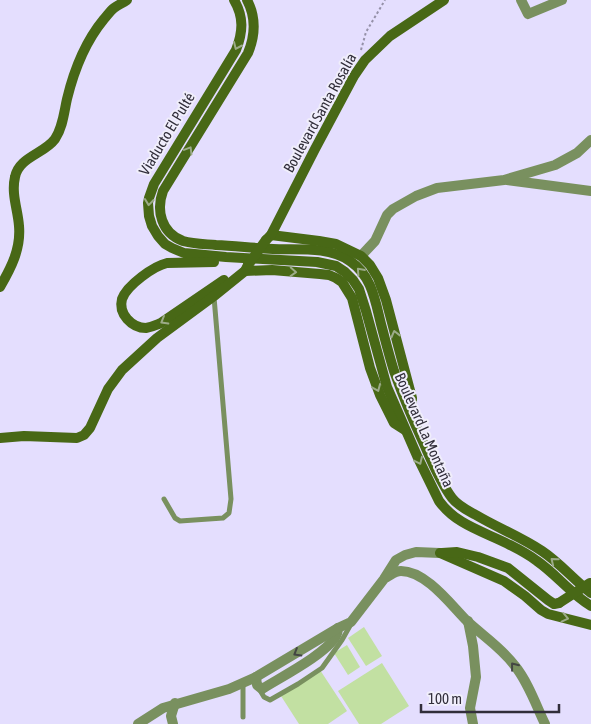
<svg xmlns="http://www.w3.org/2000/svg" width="591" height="724" font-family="'Asap Condensed',sans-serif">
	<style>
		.pitch { fill: #c2e0a2 }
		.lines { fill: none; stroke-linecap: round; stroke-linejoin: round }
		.path { stroke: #9591a8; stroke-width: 2; stroke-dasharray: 2.5 2.5; stroke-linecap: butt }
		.lane { stroke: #79905f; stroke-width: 5 }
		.street { stroke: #79905f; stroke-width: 10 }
		.secondary { stroke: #486816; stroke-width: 10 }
		.secondary-bridge { stroke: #486816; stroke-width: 10 }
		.oneway { stroke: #9cab88 }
		.oneway2 { stroke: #434643 }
		.labels { text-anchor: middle; stroke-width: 4; stroke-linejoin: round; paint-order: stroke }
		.street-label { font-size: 15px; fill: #312e3a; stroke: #f0eefb }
	</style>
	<rect width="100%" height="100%" fill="#e4defe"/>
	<g class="pitch">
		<path d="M 364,627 L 382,656 L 366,666 L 348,638 Z"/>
		<path d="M 347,645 L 360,667 L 348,675 L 334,653 Z"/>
		<path d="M 382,663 L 409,706 L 381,724 L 359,724 L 338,691 Z"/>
		<path d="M 320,670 L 347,711 L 328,724 L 299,724 L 281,696 Z"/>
	</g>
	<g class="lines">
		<path class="path" d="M 361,50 L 366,32 L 385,0"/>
		<g class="lane">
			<path d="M 164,499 L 175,518 L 180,521 L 223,518 L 229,513 L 231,499 L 214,297"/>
			<path d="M 262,689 L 261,692 L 264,697 L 270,700 L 298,684 L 322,668 L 342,640 L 351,624"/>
			<path d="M 243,717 L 243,683"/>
		</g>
		<g class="street">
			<path d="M 521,0 L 528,14 L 562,0"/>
			<path d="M 507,180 L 591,191"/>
			<path d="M 361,256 L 375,241 L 387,215 L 393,209 L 416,196 L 437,188 L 504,180 L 555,165 L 577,153 L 591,140"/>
			<path d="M 387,577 C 391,575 395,571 401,571 C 426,571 451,605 467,621 C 483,636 502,648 515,666 C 528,682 536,705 545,724"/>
			<path d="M 468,621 L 473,646 L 476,677 L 470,708 L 473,724"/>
			<path d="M 256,677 L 257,685 L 262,689 C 281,677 326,654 336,636 C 337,635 338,630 338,628"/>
			<path d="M 138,724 L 163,708 L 229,689 L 256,677 L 338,628 L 351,622 L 384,579 L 396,560 L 405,555 L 416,552 L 440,553"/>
			<path d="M 173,724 L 171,716 L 175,703"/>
		</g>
		<g class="secondary">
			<path d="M 234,0 C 244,17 243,32 236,50 L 154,184 L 149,198 L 148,203 L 149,216 L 152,226 L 158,236 L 165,244 L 172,248 L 184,253 L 226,257 L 317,262 L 336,266 L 345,272 L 353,280 L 359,289 L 366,311 L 387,387 L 418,458 L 439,501 C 456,525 485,532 510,545 C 520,550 529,555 537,561 C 556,574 571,594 591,606"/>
			<path d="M 247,0 C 256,17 255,36 248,53 L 163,191 C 156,210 161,233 183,241 C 193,244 205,244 216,245 C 235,246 254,248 273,249 C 298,250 328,246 350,261 C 372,276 375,300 381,324 C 385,339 389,355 394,371 C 403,396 413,420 424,444 C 432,462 440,482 452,498 C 458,506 467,510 476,515 C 498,528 521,537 542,551 C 560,563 574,580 591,593"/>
			<path d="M 271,235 L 319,241 L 336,244 L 361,256 L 370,265 L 378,278 L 386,300 L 412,398 L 411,411"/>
			<path d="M 266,240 L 271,235 L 315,149 L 354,76 L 365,60 L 390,36 L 444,0"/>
			<path d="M 214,262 L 167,263 C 154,266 127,285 122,299 C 118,314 132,328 146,328 C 152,327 156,325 161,323 L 224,280"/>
			<path d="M 245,271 L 272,270 L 320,274 L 329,275 L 336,278 L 342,282 L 352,298 L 370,368 L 380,395 L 394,423 L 405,430"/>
			<path d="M 0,287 C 11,268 21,249 19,226 C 18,210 11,194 15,177 C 19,157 44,154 55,139 C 63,127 64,112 67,99 C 74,70 85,42 104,19 C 107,16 110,11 114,8 C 118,5 123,3 127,0"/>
			<path d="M 0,438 L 24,436 L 77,438 L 84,435 L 90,428 L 108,389 L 122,370 L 157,338 L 214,296 L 240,275 L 245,271 L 248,265"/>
			<path d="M 440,553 L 504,581 L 525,596 L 541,610 L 548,614 L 591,625"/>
			<path d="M 442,553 L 457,552 L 478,557 L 508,568 L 548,600 L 554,604 L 559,603"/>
		</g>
		<g class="secondary-bridge">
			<path d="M 248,265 L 266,240"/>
			<path d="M 559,603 L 590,583"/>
		</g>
	</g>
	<defs><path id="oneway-chevron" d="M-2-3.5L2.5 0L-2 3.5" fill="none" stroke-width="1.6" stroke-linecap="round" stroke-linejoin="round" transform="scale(1.25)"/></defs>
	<g class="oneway">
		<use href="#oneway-chevron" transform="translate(237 46) rotate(114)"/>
		<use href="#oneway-chevron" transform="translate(189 150) rotate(-59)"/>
		<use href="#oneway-chevron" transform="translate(149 202) rotate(96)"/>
		<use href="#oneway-chevron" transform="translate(360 271) rotate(-132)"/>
		<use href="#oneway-chevron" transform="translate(293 272) rotate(3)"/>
		<use href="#oneway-chevron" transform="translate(164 321) rotate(150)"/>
		<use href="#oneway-chevron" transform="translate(395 334) rotate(-104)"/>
		<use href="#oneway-chevron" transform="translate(377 388) rotate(67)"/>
		<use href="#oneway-chevron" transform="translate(419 461) rotate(65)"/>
		<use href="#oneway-chevron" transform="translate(554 561) rotate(-141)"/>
		<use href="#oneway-chevron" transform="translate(565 618) rotate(13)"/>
	</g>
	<g class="oneway2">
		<use href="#oneway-chevron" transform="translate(297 653) rotate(149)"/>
		<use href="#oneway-chevron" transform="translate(514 666) rotate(-128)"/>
	</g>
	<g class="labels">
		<g class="street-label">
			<text transform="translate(320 113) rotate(-61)" y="5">Boulevard Santa Rosalía</text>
			<text transform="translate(167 134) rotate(-59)" y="5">Viaducto El Pulté</text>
			<text transform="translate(424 430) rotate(66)" y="5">Boulevard La Montaña</text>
		</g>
	</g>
	<path d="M421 704v8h138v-8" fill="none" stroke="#312e3a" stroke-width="2.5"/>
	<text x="428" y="704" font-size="15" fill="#312e3a" stroke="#f0eefb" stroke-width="4" paint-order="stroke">100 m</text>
</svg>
